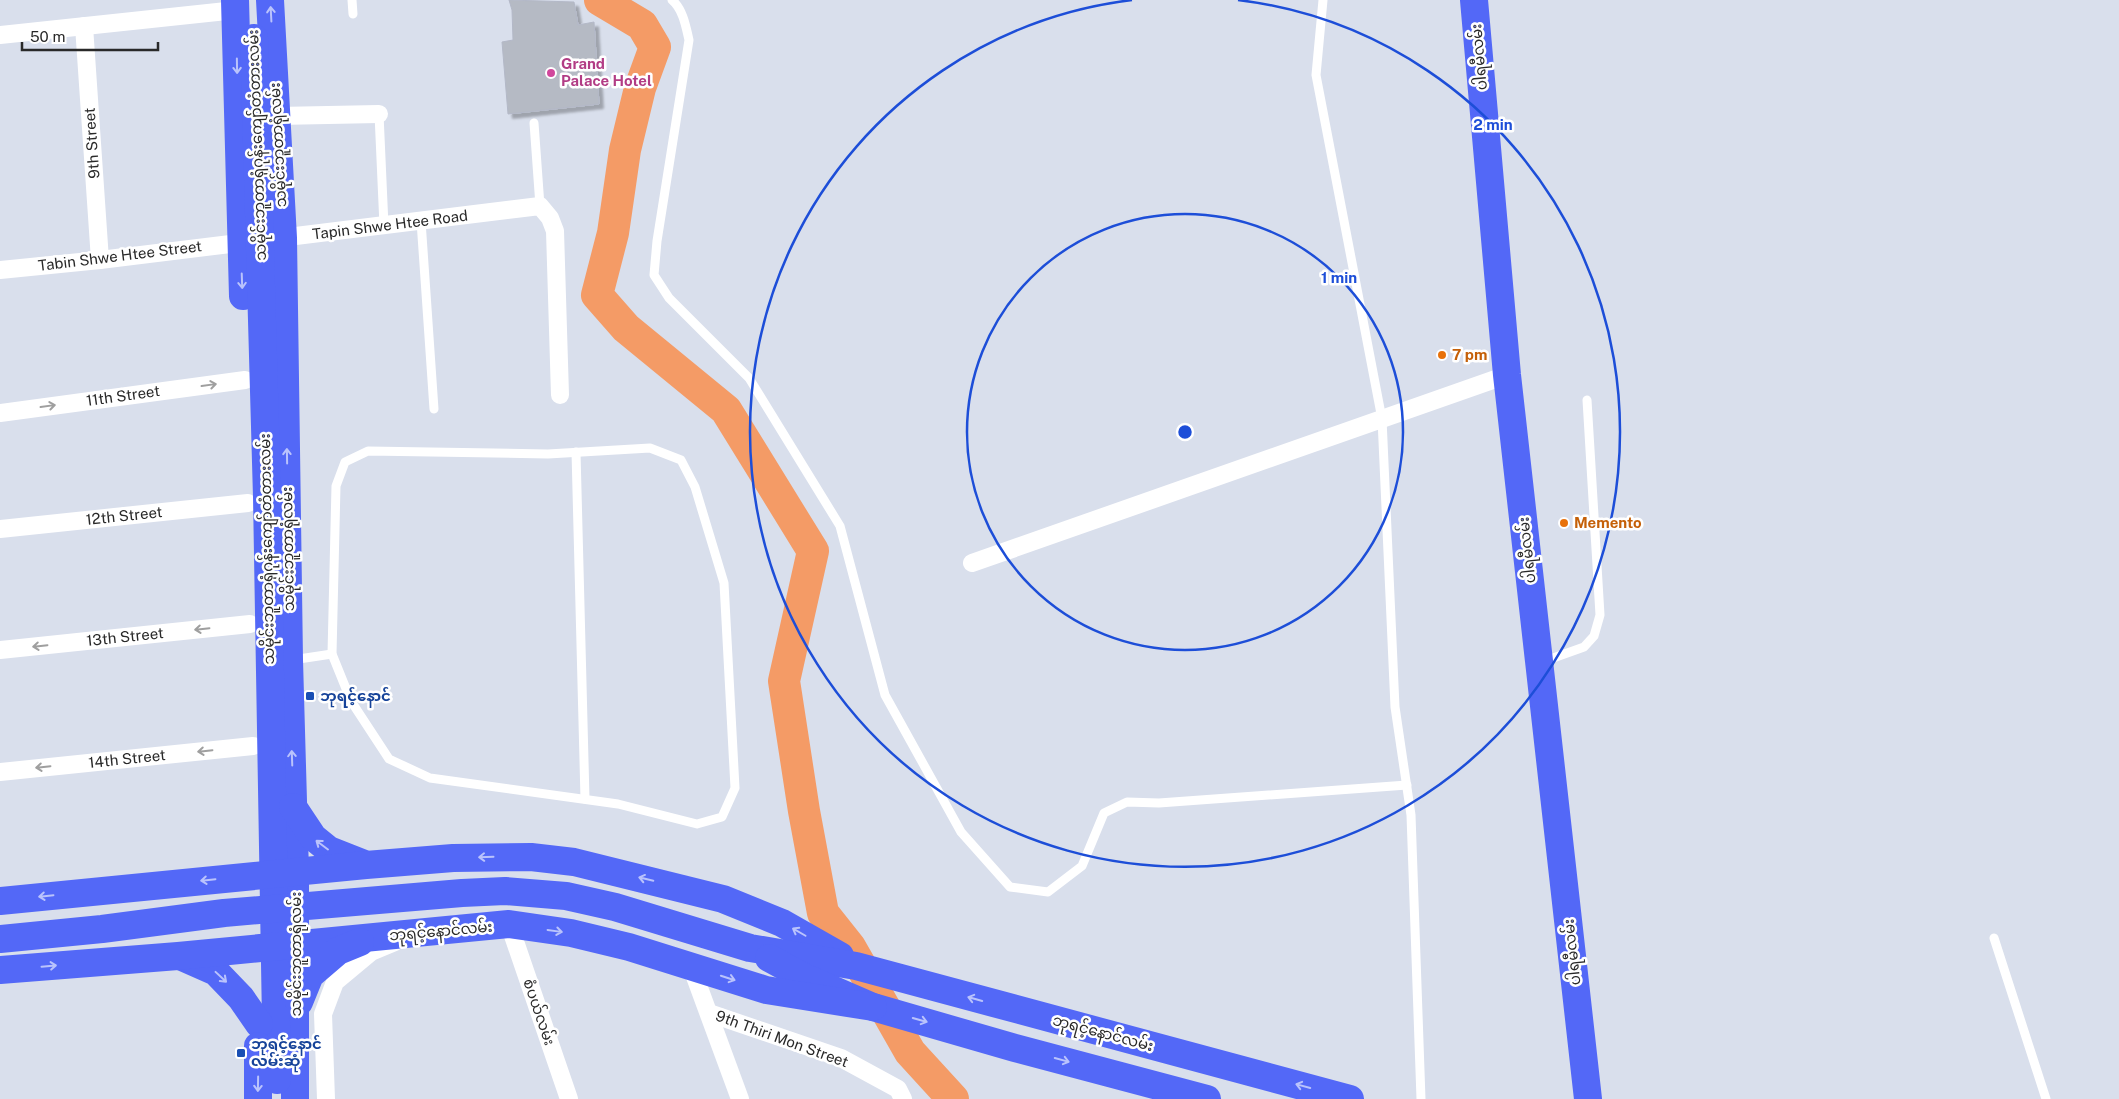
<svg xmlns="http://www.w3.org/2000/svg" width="2119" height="1099" font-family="'Public Sans','Noto Sans Myanmar',sans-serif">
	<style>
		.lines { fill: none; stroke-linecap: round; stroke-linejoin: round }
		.river { stroke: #f49b66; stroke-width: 32 }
		.building { fill: #b5bac4; stroke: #b3b8c7; filter: url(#shadow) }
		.service { stroke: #fff; stroke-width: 9 }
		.minor { stroke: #fff; stroke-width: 18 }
		.primary { stroke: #5368f7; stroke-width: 28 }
		.oneway { stroke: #bac3fc }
		.oneway2 { stroke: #9f9f9f }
		.ring { fill: none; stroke: #1d4ed8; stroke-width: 2.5 }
		.hotel-dot { fill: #d1479c; stroke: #fff; stroke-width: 2 }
		.food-dot { fill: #e8710a; stroke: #fff; stroke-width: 2 }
		.transit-dot { fill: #1a4fb4; stroke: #fff; stroke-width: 2 }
		.labels { text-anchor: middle; stroke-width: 5; stroke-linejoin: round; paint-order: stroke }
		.street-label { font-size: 15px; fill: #292929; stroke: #fff }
		.hotel-label { font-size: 15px; font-weight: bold; fill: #b23c85; stroke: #fff; text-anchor: start }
		.food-label { font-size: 15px; font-weight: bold; fill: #c56008; stroke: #fff; text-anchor: start }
		.transit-label { font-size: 15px; font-weight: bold; fill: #164399; stroke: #fff; text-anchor: start }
		.centre { fill: #1d4ed8; stroke: #fff; stroke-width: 2.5 }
		.ring-label { font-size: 15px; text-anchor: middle; font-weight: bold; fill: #1d4ed8; stroke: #fff; stroke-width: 5; stroke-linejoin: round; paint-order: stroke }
	</style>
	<defs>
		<filter id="shadow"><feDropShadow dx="4.5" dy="4.5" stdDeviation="1" flood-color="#0004"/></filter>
	</defs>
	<rect width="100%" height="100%" fill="#d9dfec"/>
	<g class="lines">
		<path class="river" d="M 600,0 L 642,25 L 655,47 L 640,88 L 625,150 L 613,233 L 597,295 L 626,328 L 726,410 L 813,551 L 784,681 L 804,811 L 823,913 L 850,947 L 910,1052 L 953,1099"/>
	</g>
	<path class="building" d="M 509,0 L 574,2 L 578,25 L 594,22 L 599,104 L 508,114 L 502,42 L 513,40 L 512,10 Z"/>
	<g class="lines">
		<g class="service">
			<path d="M 352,0 L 353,14"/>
			<path d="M 672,0 C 683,9 686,27 689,40 L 657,241 L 654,275 L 669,298 L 749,378 L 840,526 L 885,695 L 961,832 L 1010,887 L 1048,892 L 1082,866 L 1104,813 L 1127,802 L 1159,803 L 1407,785"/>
			<path d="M 1323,0 L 1316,75 L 1382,419 L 1395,707 L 1411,815 L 1421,1099"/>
			<path d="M 379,114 L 384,226"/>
			<path d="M 534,123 L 540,206"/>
			<path d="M 421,221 L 434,409"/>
			<path d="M 650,448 L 681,460 L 695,487 L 724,583 L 735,788 L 722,817 L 697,824 L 618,804 L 430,778 L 389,759 L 351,701 L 332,654 L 336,486 L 345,462 L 368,451 L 548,454 Z"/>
			<path d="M 576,452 L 585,799"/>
			<path d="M 292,660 L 332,654"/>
			<path d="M 1542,662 L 1584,647 L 1594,636 L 1600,615 L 1587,400"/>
			<path d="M 1994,938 L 2046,1099"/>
		</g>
		<g class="minor">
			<path d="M 84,26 L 100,260"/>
			<path d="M 0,35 L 236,10"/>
			<path d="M 277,116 L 379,114"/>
			<path d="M 0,270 L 100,260 L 540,206 L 550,218 L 555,231 L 560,395"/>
			<path d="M 0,413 L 245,380"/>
			<path d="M 0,529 L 248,503"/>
			<path d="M 972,563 L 1507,375"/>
			<path d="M 0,650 L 250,624"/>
			<path d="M 0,772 L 253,746"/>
			<path d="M 509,924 L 569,1099"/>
			<path d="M 691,966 L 740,1099"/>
			<path d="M 709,1013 L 841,1058 L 898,1089 L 903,1099"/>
			<path d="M 326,1099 L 323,1014 L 335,982 L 371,952 L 395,942"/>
		</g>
		<g class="primary">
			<path d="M 235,0 L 243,296"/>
			<path d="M 270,0 L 283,238 L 289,660 L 295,872 L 295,1099"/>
			<path d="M 1474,0 L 1507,375 L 1588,1099"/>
			<path d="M 254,38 L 267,497 L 277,1080"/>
			<path d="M 293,807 L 313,837 L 329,850 L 362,863"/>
			<path d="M 0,901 L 366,865 L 453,858 L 531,857 L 574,862 L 723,899 L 782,923 L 840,956"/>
			<path d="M 0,939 L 102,929 L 224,913 L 462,893 L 505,891 L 566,896 L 615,907 L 750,948 L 856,966 L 1350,1099"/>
			<path d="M 182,957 L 216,972 L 241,998 L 259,1024"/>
			<path d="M 769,958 L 804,977 L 873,1007 L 1015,1048 L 1207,1099"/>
			<path d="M 0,970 L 178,956 L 509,924 L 571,933 L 629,947 L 766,990 L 873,1007"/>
			<path d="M 299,1002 L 310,975 L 338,951 L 360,942"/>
			<path d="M 258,1099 L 258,1046"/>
		</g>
	</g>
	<defs><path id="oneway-shaft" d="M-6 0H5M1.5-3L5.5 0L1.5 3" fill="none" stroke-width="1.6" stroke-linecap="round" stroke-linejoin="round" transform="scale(1.25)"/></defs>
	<g class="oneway">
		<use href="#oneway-shaft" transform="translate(271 14) rotate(-93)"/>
		<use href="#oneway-shaft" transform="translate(237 66) rotate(89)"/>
		<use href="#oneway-shaft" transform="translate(242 281) rotate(88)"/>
		<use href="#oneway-shaft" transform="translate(287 456) rotate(-91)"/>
		<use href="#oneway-shaft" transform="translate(292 758) rotate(-92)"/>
		<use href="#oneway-shaft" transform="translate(322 845) rotate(-143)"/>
		<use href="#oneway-shaft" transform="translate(486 857) rotate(178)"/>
		<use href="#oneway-shaft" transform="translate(646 879) rotate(-167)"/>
		<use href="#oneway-shaft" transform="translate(208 880) rotate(174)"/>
		<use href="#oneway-shaft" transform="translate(46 896) rotate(174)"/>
		<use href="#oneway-shaft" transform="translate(555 931) rotate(8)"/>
		<use href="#oneway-shaft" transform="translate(799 932) rotate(-150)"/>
		<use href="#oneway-shaft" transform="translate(49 966) rotate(-5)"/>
		<use href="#oneway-shaft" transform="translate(221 977) rotate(43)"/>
		<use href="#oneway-shaft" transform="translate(728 978) rotate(18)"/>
		<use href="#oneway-shaft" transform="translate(975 999) rotate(-164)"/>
		<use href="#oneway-shaft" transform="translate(920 1020) rotate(16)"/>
		<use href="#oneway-shaft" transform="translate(1062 1060) rotate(15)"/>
		<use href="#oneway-shaft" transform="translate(258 1084) rotate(91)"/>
		<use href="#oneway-shaft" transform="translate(1303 1086) rotate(-165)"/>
	</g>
	<g class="oneway2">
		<use href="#oneway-shaft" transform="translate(209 385) rotate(-8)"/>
		<use href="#oneway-shaft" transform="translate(48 406) rotate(-8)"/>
		<use href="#oneway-shaft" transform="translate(202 629) rotate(174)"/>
		<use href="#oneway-shaft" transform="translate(40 646) rotate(174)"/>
		<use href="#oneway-shaft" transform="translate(205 751) rotate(174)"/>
		<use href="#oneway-shaft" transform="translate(43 767) rotate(174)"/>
	</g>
	<g class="ring">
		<circle cx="1185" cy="432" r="218"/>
		<path d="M1238 0A435 435 0 1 1 1132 0"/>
	</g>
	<circle class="hotel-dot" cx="551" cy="73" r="5"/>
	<g class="food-dot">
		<circle cx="1442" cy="355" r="5"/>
		<circle cx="1564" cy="523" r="5"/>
	</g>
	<g class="transit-dot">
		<rect x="305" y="691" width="10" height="10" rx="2.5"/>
		<rect x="236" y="1048" width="10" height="10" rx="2.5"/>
	</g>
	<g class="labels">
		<g class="street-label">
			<text transform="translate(1479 57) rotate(-95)" y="5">ပါရမီလမ်း</text>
			<text transform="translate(92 143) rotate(-94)" y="5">9th Street</text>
			<text transform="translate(257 145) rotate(-92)" y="5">သမိုင်းဘူတာရုံဂုန်းကျော်တံတားလမ်း</text>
			<text transform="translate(278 145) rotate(-93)" y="5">သမိုင်းဘူတာရုံလမ်း</text>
			<text transform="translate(390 225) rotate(-7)" y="5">Tapin Shwe Htee Road</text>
			<text transform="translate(120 256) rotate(-7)" y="5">Tabin Shwe Htee Street</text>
			<text transform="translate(123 396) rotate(-8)" y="5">11th Street</text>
			<text transform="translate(124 516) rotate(-6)" y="5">12th Street</text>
			<text transform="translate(267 549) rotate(-91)" y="5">သမိုင်းဘူတာရုံဂုန်းကျော်တံတားလမ်း</text>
			<text transform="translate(288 549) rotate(-91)" y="5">သမိုင်းဘူတာရုံလမ်း</text>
			<text transform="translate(1527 550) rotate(-96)" y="5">ပါရမီလမ်း</text>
			<text transform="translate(125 637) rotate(-6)" y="5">13th Street</text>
			<text transform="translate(127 759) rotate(-6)" y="5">14th Street</text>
			<text transform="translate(441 931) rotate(-5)" y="5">ဘုရင့်နောင်လမ်း</text>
			<text transform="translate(1572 952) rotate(-96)" y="5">ပါရမီလမ်း</text>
			<text transform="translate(296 954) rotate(-90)" y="5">သမိုင်းဘူတာရုံလမ်း</text>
			<text transform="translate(539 1012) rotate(71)" y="5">စံပယ်လမ်း</text>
			<text transform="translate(1103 1033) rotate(15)" y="5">ဘုရင့်နောင်လမ်း</text>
			<text transform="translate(782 1039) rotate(20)" y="5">9th Thiri Mon Street</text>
		</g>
		<g class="hotel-label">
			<text x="561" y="69">Grand<tspan x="561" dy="17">Palace Hotel</tspan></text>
		</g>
		<g class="food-label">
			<text x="1452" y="360">7 pm</text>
			<text x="1574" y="528">Memento</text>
		</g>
		<g class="transit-label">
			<text x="320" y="701">ဘုရင့်နောင်</text>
			<text x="251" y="1049">ဘုရင့်နောင်<tspan x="251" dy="17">လမ်းဆုံ</tspan></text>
		</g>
	</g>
	<circle cx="1185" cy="432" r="8" class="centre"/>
	<g class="ring-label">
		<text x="1493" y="130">2 min</text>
		<text x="1339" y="283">1 min</text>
	</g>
	<path d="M22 42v8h136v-8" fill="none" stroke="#292929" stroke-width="2.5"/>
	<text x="30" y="42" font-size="15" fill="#292929" stroke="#ffffff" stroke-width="4" paint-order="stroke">50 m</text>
</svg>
